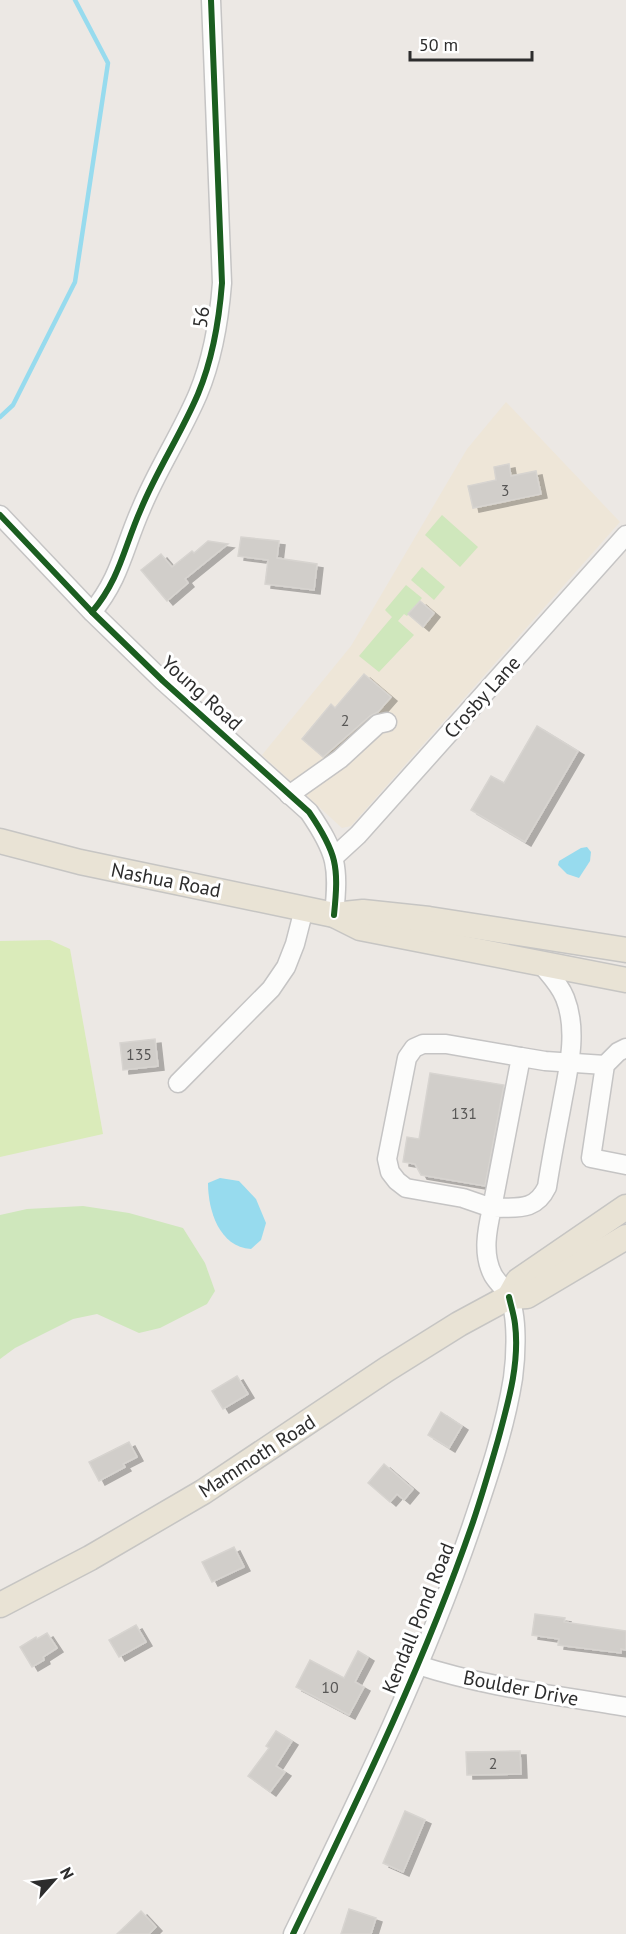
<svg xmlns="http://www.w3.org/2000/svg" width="626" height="1934" font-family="'PT Sans',sans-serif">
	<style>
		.education { fill: #eee6d8 }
		.green { fill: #cfe7bc }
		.pitch { fill: #daebba }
		.water { fill: #97dbee }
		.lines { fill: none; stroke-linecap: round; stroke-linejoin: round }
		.stream { stroke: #97dbee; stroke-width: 4.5 }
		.building { fill: #d1ceca; stroke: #d7d4d0; stroke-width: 1.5; filter: url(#shadow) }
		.minor-casing { stroke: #c5c4c4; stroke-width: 21 }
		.major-casing { stroke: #c6c5c3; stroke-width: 27 }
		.minor { stroke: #fcfcfb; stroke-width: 18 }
		.major { stroke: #e9e3d5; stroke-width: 24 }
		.cycleway-casing { stroke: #fff; stroke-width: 10 }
		.cycleway { stroke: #1b5e20; stroke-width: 6 }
		.labels { text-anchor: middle; stroke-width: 6; stroke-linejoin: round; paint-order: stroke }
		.number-label { font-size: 16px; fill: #585756 }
		.street-label { font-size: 20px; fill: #2d2d2d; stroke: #fff }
	</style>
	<defs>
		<filter id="shadow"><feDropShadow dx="6" dy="4" stdDeviation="0" flood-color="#0004"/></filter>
	</defs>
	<rect width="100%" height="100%" fill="#ece8e4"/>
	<path class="education" d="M 506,402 L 620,522 L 351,826 L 342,828 L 262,755 L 351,646 L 467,449 Z"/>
	<g class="green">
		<path d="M 442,515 L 478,547 L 460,567 L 425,535 Z"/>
		<path d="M 422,567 L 445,587 L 434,600 L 411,580 Z"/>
		<path d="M 406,585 L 422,598 L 407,616 L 404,614 L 398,621 L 414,635 L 379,672 L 359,656 L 392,617 L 385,610 Z"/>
		<path d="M 83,1206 L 129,1213 L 183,1228 L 205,1263 L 215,1291 L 207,1304 L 160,1328 L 139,1333 L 97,1314 L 73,1319 L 15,1348 L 0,1359 L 0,1215 L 27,1209 Z"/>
	</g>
	<path class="pitch" d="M 50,940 L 70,949 L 103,1134 L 0,1157 L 0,941 Z"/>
	<g class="water">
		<path d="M 587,847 L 591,852 L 590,861 L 579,878 L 567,874 L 558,865 L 559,861 L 581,848 Z"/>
		<path d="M 220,1178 L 239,1181 L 256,1199 L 266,1223 L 261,1240 L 251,1249 C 219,1247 208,1210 208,1183 Z"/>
	</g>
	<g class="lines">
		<path class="stream" d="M 0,417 L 13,405 L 75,282 L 108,63 L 75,0"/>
	</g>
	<g class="building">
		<path d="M 509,464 L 511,476 L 536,471 L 541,494 L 473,508 L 468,486 L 496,480 L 494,467 Z"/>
		<path d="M 241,537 L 279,541 L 277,558 L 317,564 L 314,590 L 265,584 L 268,560 L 238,556 Z"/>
		<path d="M 208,541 L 228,544 L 185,579 L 188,583 L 167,601 L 141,570 L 161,554 L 172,567 L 192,551 L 194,553 Z"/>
		<path d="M 420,601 L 434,613 L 423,627 L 408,614 Z"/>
		<path d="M 364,674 L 391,697 L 378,712 L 370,716 L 323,757 L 302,739 L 331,704 L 335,708 Z"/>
		<path d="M 537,726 L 578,751 L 525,842 L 471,810 L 491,776 L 504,783 Z"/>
		<path d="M 155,1039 L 158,1066 L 123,1070 L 120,1043 Z"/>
		<path d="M 430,1073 L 504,1085 L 485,1186 L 421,1175 L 415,1164 L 403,1162 L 407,1137 L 419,1139 Z"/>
		<path d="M 237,1376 L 248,1394 L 223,1409 L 212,1391 Z"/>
		<path d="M 441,1412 L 462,1426 L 449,1448 L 428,1435 Z"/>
		<path d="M 129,1442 L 137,1457 L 123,1464 L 125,1467 L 99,1481 L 89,1462 Z"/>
		<path d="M 384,1464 L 413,1489 L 404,1500 L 397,1494 L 390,1502 L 368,1483 Z"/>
		<path d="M 234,1547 L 244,1567 L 212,1582 L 202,1562 Z"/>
		<path d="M 535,1614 L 565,1618 L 564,1622 L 626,1631 L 626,1650 L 621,1649 L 621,1653 L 558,1645 L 559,1639 L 532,1635 Z"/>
		<path d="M 136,1625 L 146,1642 L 119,1657 L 109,1640 Z"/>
		<path d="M 47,1633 L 57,1648 L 43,1657 L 44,1660 L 32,1667 L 20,1647 L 36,1637 L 37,1639 Z"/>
		<path d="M 358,1651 L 368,1657 L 355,1682 L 364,1687 L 349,1715 L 296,1687 L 310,1660 L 344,1678 Z"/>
		<path d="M 276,1731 L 292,1741 L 276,1766 L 285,1772 L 270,1792 L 248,1776 L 269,1748 L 266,1746 Z"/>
		<path d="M 520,1751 L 521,1774 L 467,1775 L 466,1752 Z"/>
		<path d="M 405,1811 L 425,1820 L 403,1872 L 383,1863 Z"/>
		<path d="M 349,1909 L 376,1918 L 371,1934 L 341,1934 Z"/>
		<path d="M 141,1911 L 156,1927 L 149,1934 L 117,1934 Z"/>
	</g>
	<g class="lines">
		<defs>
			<g id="minor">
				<path d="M 0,515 L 92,612 L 163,681 L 309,812 C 337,853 339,866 334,915"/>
				<path d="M 92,612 C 120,579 124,547 141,509 C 157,470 181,434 198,394 C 213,358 219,322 222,283 L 211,0"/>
				<path d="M 289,795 L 340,759 L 378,724 L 387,722"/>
				<path d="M 334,857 L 358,835 L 626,535"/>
				<path d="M 423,1044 L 446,1044 L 521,1057 L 492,1208 L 463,1198 L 406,1188 L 397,1181 L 390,1172 L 387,1159 L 407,1058 L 414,1048 Z"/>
				<path d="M 626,1048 L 618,1052 L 605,1065 L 591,1158 L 626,1165"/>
				<path d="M 521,1057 L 545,1061 L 605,1065"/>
				<path d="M 178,1083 L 271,989 L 286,967 L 295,944 L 304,909"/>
				<path d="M 418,1665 C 485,1687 556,1695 626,1707"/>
				<path d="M 293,1934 C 357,1802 422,1670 470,1531 C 487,1481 505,1429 513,1378 C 516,1356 518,1316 509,1297 C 505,1289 497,1282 493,1275 C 482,1254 487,1230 492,1208 C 517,1207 535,1212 547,1187 C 551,1161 556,1135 561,1109 C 567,1074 579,1033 565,998 C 560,985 550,975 541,964"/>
			</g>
			<g id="major">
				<path d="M 0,841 L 80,862 L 334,915 L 360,928 L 626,980"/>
				<path d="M 334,915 L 363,912 L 429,919 L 626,950"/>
				<path d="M 509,1297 L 518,1281 L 626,1207"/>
				<path d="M 0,1605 L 90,1558 L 203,1492 L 387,1369 L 459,1324 L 509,1297 L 527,1296 L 626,1237"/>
			</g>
		</defs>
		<use href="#minor" class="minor-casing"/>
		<use href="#major" class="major-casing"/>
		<use href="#minor" class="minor"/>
		<use href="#major" class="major"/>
		<defs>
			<g id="cycleway">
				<path d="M 0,515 L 92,612 L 163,681 L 309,812 C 337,853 339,866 334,915"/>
				<path d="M 92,612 C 120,579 124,547 141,509 C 157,470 181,434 198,394 C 213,358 219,322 222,283 L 211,0"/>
				<path d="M 293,1934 C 358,1799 424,1664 473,1522 C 482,1495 490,1468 498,1440 C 508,1403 520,1363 515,1324 C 514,1315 511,1306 509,1297"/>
			</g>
		</defs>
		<use href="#cycleway" class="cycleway-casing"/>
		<use href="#cycleway" class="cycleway"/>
	</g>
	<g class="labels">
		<g class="number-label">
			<text x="505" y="496">3</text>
			<text x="345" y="726">2</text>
			<text x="139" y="1060">135</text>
			<text x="464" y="1119">131</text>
			<text x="330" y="1693">10</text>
			<text x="493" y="1769">2</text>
		</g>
		<g class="street-label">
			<text transform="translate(201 317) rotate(-82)" y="7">56</text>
			<text transform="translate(202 693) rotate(42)" y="7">Young Road</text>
			<text transform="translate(482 697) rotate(-48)" y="7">Crosby Lane</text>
			<text transform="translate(166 880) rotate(11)" y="7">Nashua Road</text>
			<text transform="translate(257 1456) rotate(-33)" y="7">Mammoth Road</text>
			<text transform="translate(418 1618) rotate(-68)" y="7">Kendall Pond Road</text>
			<text transform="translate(521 1688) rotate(11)" y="7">Boulder Drive</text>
		</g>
	</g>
	<g transform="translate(54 1880) rotate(62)" stroke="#ffffff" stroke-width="4.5" paint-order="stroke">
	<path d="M0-4.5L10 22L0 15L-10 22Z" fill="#2d2d2d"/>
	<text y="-9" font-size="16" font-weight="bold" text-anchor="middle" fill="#2d2d2d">N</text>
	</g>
	<path d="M410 51v9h122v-9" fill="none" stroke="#2d2d2d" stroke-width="3"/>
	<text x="419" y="51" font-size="18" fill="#2d2d2d" stroke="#ffffff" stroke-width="4.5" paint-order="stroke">50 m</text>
</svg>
